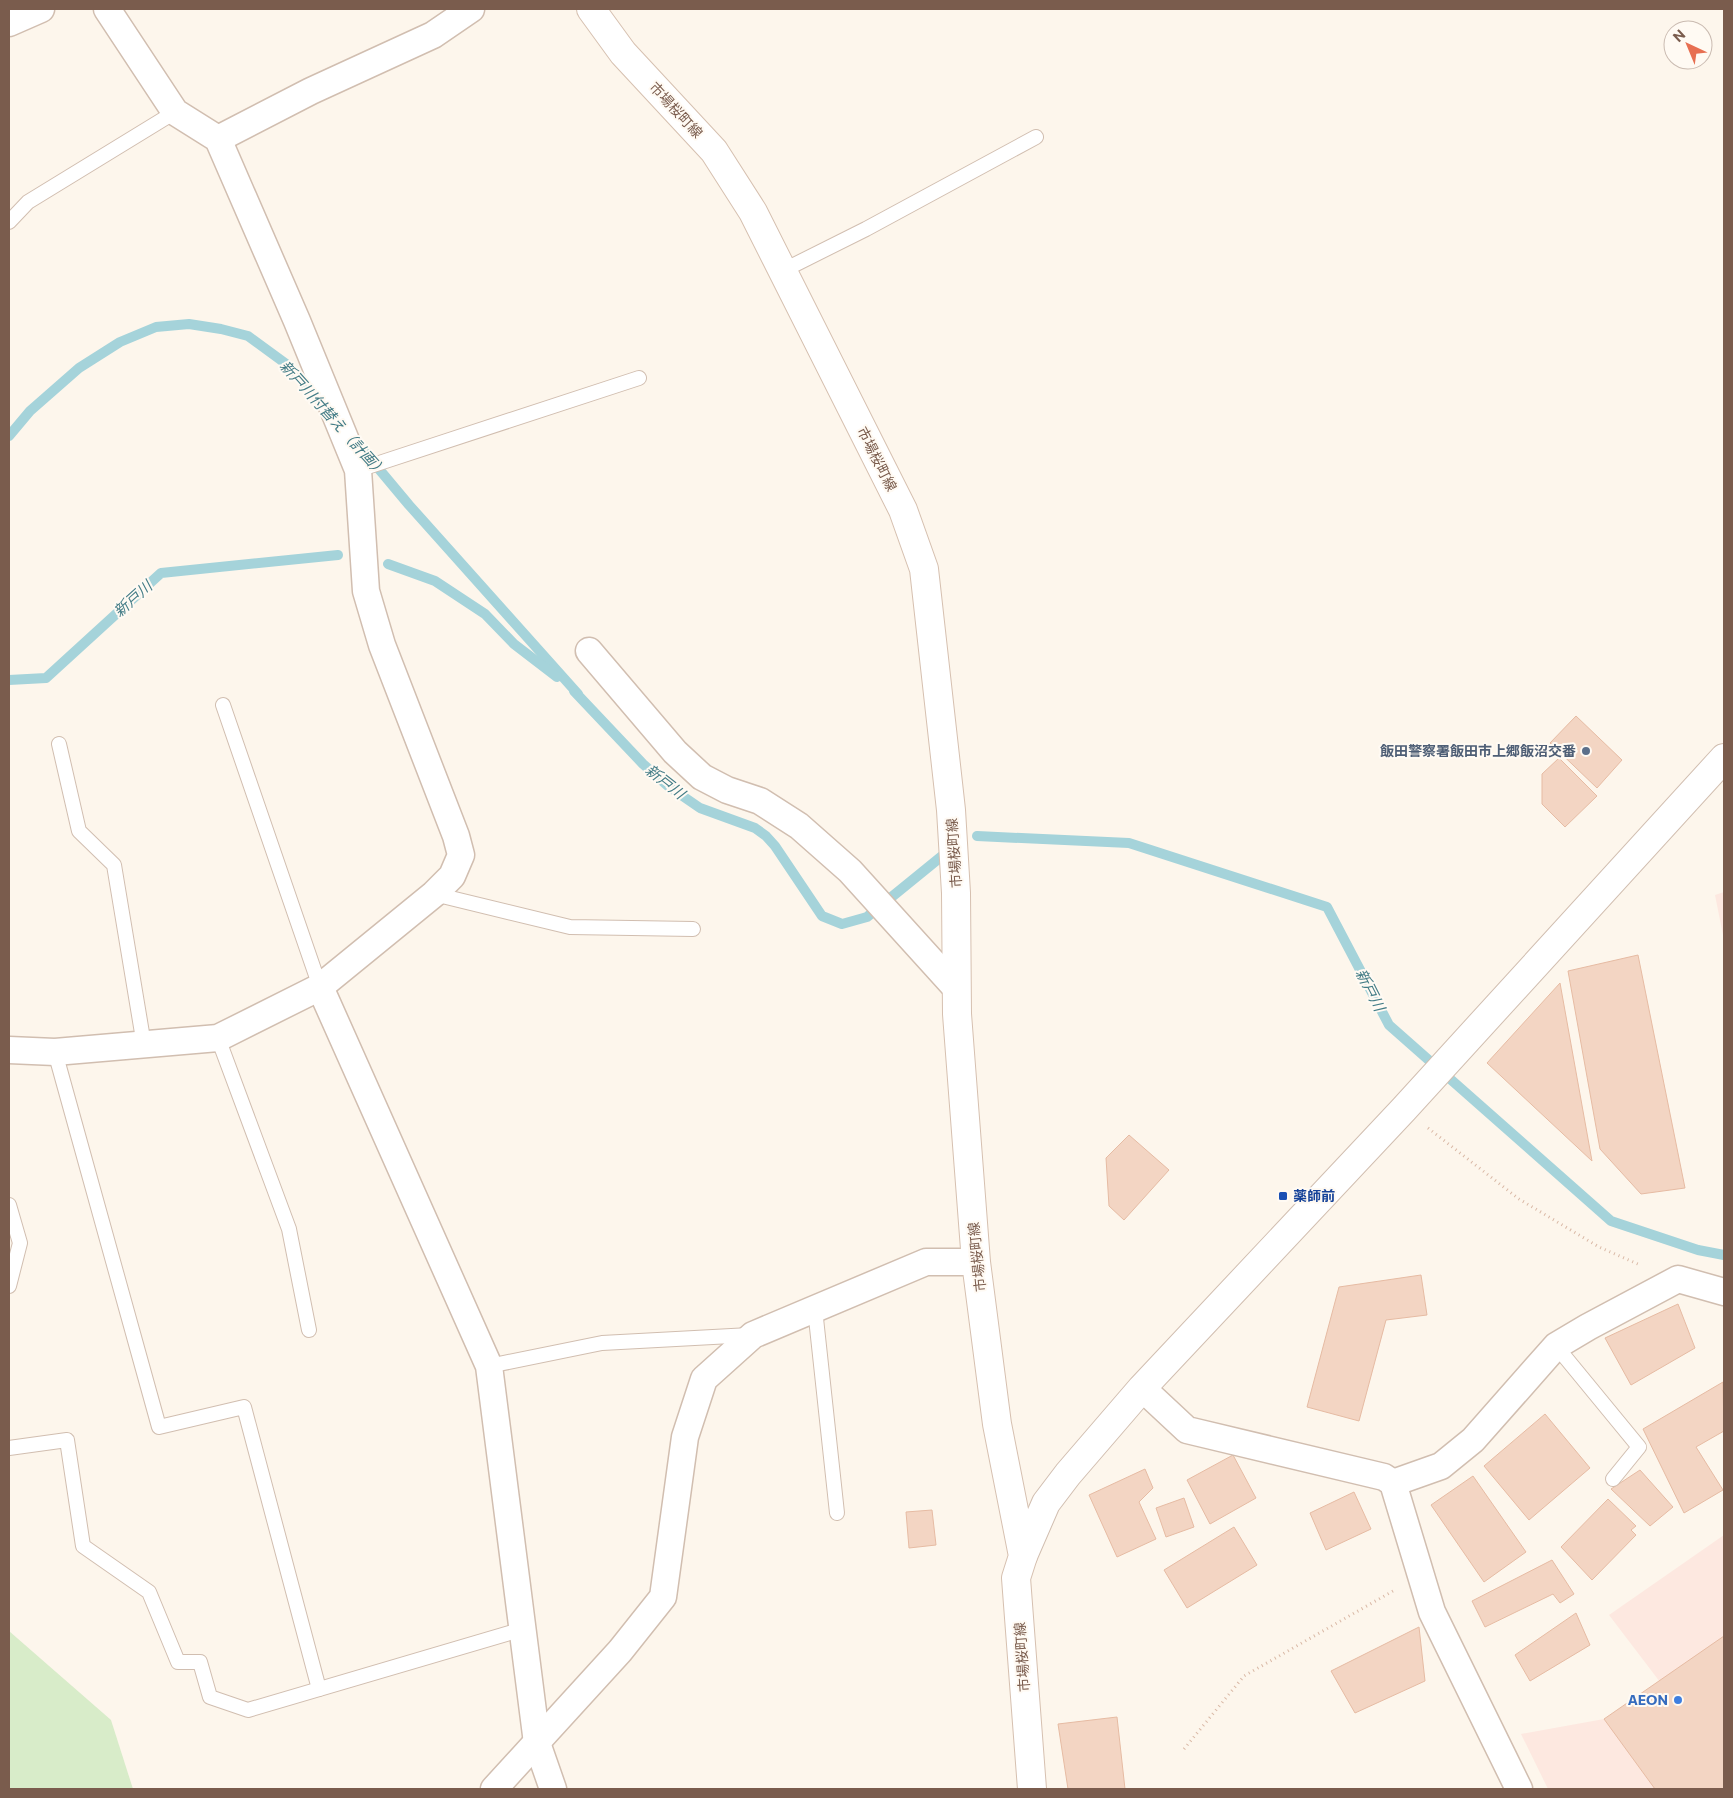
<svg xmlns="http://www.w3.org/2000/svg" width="1733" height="1798" font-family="Commissioner,'Noto Sans JP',sans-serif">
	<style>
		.commercial { fill: #fde8e0 }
		.green { fill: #d8ecc9 }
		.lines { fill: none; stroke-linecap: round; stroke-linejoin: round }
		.stream { stroke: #a5d3da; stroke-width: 10 }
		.building { fill: #f3d5c3; stroke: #e6bba3 }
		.service-casing { stroke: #d1beb0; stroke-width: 16 }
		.minor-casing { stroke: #d1beb0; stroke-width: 29 }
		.tertiary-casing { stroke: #d1beb0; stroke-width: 30 }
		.secondary-casing { stroke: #d6c0b0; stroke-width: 30 }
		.path { stroke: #d9b8a5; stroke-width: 3; stroke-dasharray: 1 4; stroke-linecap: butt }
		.service { stroke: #fff; stroke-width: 14 }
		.minor { stroke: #fff; stroke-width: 26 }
		.tertiary { stroke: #fff; stroke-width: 28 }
		.secondary { stroke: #fff; stroke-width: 28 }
		.service-dot { fill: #5c6f8a; stroke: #fffaf3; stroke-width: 2 }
		.transit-dot { fill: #1a4fb4; stroke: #fffaf3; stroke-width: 2 }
		.shop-dot { fill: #3f7fe0; stroke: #fffaf3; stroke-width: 2 }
		.labels { text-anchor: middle; stroke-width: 4; stroke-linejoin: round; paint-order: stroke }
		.street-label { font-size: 14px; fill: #7a5c4d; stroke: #fffaf3 }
		.service-label { font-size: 14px; font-weight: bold; fill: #4e5e75; stroke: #fffaf3; text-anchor: end }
		.transit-label { font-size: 14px; font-weight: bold; fill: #164399; stroke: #fffaf3; text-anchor: start }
		.shop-label { font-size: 14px; font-weight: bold; fill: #366cbe; stroke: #fffaf3; text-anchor: end }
		.water-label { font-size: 15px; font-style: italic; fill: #437c86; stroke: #fffaf3 }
	</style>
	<rect width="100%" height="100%" fill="#fdf6ec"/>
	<g class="commercial">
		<path d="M 1724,892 L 1724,940 L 1715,895 Z"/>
		<path d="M 1724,1535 L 1724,1789 L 1548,1789 L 1521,1734 L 1604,1719 L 1660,1682 L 1609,1615 Z"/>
	</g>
	<path class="green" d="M 9,1631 L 111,1720 L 133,1789 L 9,1789 Z"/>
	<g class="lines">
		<g class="stream">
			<path d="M 9,436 L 30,411 L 79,368 L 120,342 L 156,327 L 189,324 L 221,329 L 248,336 L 289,366 L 320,401"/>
			<path d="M 358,444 L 409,505 L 578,694"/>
			<path d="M 388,564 L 435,581 L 485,614 L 514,644 L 557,677"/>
			<path d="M 9,680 L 46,678 L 161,573 L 338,555"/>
			<path d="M 574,691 L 643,764 L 668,786 L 700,808 L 755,828 L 766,836 L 775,846 L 822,916 L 842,924 L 867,917 L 942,856"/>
			<path d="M 977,836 L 1129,843 L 1327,907 L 1389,1025 L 1611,1221 L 1698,1250 L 1724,1255"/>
		</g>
	</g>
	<g class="building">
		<path d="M 1576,716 L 1622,760 L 1597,788 L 1550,743 Z"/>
		<path d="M 1559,758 L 1597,796 L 1565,827 L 1542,804 L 1542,774 Z"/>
		<path d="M 1638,955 L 1685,1188 L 1641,1194 L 1600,1149 L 1568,971 Z"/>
		<path d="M 1560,983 L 1592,1161 L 1487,1063 Z"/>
		<path d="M 1129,1135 L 1169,1170 L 1124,1220 L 1109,1206 L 1106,1158 Z"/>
		<path d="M 1421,1275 L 1427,1315 L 1386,1320 L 1359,1421 L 1307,1407 L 1339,1287 Z"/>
		<path d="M 1678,1304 L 1695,1348 L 1631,1385 L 1605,1338 Z"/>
		<path d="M 1723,1382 L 1724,1431 L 1696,1447 L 1723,1490 L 1684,1513 L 1643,1429 Z"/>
		<path d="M 1545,1414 L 1590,1468 L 1529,1520 L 1484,1466 Z"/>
		<path d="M 1233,1455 L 1256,1498 L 1210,1524 L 1187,1480 Z"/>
		<path d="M 1145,1469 L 1153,1488 L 1139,1502 L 1156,1539 L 1117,1557 L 1089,1495 Z"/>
		<path d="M 1640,1470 L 1673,1507 L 1650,1526 L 1611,1489 Z"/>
		<path d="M 1473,1476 L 1526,1552 L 1484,1582 L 1431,1505 Z"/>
		<path d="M 1354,1492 L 1371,1529 L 1326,1550 L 1310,1513 Z"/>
		<path d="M 1184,1498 L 1194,1527 L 1166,1537 L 1156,1508 Z"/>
		<path d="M 1608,1499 L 1636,1526 L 1631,1530 L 1636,1535 L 1592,1580 L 1561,1547 Z"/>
		<path d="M 932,1510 L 936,1545 L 909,1548 L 906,1512 Z"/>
		<path d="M 1234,1527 L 1257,1565 L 1187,1608 L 1164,1570 Z"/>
		<path d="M 1552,1560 L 1574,1594 L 1560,1603 L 1553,1594 L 1485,1627 L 1472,1601 Z"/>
		<path d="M 1576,1613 L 1590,1645 L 1530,1681 L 1515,1655 Z"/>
		<path d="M 1419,1627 L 1425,1681 L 1355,1713 L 1331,1671 Z"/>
		<path d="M 1724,1636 L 1724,1789 L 1655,1789 L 1604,1719 Z"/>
		<path d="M 1117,1717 L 1125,1789 L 1068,1789 L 1058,1724 Z"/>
	</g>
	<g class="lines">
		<defs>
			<g id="service">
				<path d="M 9,222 L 28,202 L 175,112"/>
				<path d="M 782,271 L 866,229 L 1036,137"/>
				<path d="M 358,470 L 639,378"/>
				<path d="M 223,705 L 320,987"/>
				<path d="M 59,744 L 79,831 L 114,865 L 144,1045"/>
				<path d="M 434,894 L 570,927 L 693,929"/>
				<path d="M 218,1038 L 289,1229 L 309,1330"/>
				<path d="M 55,1052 L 159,1427 L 244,1407 L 319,1689"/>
				<path d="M 9,1205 L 20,1243 L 9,1286"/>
				<path d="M 815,1309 L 837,1513"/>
				<path d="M 1556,1346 L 1639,1447 L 1613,1479"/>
				<path d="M 489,1366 L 602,1343 L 750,1335"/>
				<path d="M 9,1448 L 67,1440 L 83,1546 L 149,1592 L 178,1662 L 200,1662 L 210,1697 L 248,1710 L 523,1629"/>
			</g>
			<g id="minor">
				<path d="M 9,23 L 41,9"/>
				<path d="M 218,139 L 311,91 L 433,35 L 471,9"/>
				<path d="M 589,651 L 675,752 L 702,777 L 727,790 L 760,801 L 799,826 L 850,871 L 956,988"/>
				<path d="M 320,987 L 489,1366 L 537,1743 L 553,1789"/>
				<path d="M 9,1050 L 55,1052 L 218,1038 L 320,987 L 434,894 L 452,876 L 461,855 L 456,836 L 382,645 L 366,591 L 358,470 L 297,321 L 218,139 L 175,112 L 107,9"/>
				<path d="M 1142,1388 L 1187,1430 L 1384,1477 L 1393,1483 L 1432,1612 L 1519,1789"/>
				<path d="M 1393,1483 L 1441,1466 L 1473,1440 L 1556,1346 L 1588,1327 L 1678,1279 L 1724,1292"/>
				<path d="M 494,1789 L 620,1651 L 663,1597 L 685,1437 L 704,1379 L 753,1335 L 926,1262 L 976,1262"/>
			</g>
			<path id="tertiary" d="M 1023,1556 L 1046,1503 L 1068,1474 L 1142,1388 L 1404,1109 L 1724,758"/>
			<path id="secondary" d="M 591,9 L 623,53 L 714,151 L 753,212 L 903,510 L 924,569 L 951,810 L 956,893 L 957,1014 L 976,1262 L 997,1424 L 1023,1556 L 1016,1578 L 1032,1789"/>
		</defs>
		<use href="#service" class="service-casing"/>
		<use href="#minor" class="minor-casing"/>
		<use href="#tertiary" class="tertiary-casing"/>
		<use href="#secondary" class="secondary-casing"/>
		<g class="path">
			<path d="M 1428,1128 L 1519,1199 L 1599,1247 L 1640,1265"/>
			<path d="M 1184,1749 L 1244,1676 L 1393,1591"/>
		</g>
		<use href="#service" class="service"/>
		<use href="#minor" class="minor"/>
		<use href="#tertiary" class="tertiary"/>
		<use href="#secondary" class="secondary"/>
	</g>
	<circle class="service-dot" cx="1586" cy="751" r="5"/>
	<rect class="transit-dot" x="1278" y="1191" width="10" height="10" rx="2.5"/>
	<circle class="shop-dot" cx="1678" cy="1700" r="5"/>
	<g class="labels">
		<g class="street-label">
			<text transform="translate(676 110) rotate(47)" y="5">市場桜町線</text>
			<text transform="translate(877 459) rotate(63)" y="5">市場桜町線</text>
			<text transform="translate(954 853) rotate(-94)" y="5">市場桜町線</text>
			<text transform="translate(977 1257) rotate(-96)" y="5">市場桜町線</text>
			<text transform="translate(1022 1657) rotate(-94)" y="5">市場桜町線</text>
		</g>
		<g class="service-label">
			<text x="1576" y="756">飯田警察署飯田市上郷飯沼交番</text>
		</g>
		<g class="transit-label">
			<text x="1293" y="1201">薬師前</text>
		</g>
		<g class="shop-label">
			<text x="1668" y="1705">AEON</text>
		</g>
		<g class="water-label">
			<text transform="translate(333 419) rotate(48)" y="5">新戸川付替え（計画）</text>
			<text transform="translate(133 599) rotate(-42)" y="5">新戸川</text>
			<text transform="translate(665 782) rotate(38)" y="5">新戸川</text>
			<text transform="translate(1370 990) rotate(63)" y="5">新戸川</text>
		</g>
	</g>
	<rect width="1733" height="1798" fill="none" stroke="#7a5c4d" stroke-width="20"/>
	<g transform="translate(1688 45) rotate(316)"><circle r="24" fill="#fffaf3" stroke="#cabbb1"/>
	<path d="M0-4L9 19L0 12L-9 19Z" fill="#e76f51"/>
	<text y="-8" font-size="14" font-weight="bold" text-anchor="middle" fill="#7a5c4d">N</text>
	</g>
</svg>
